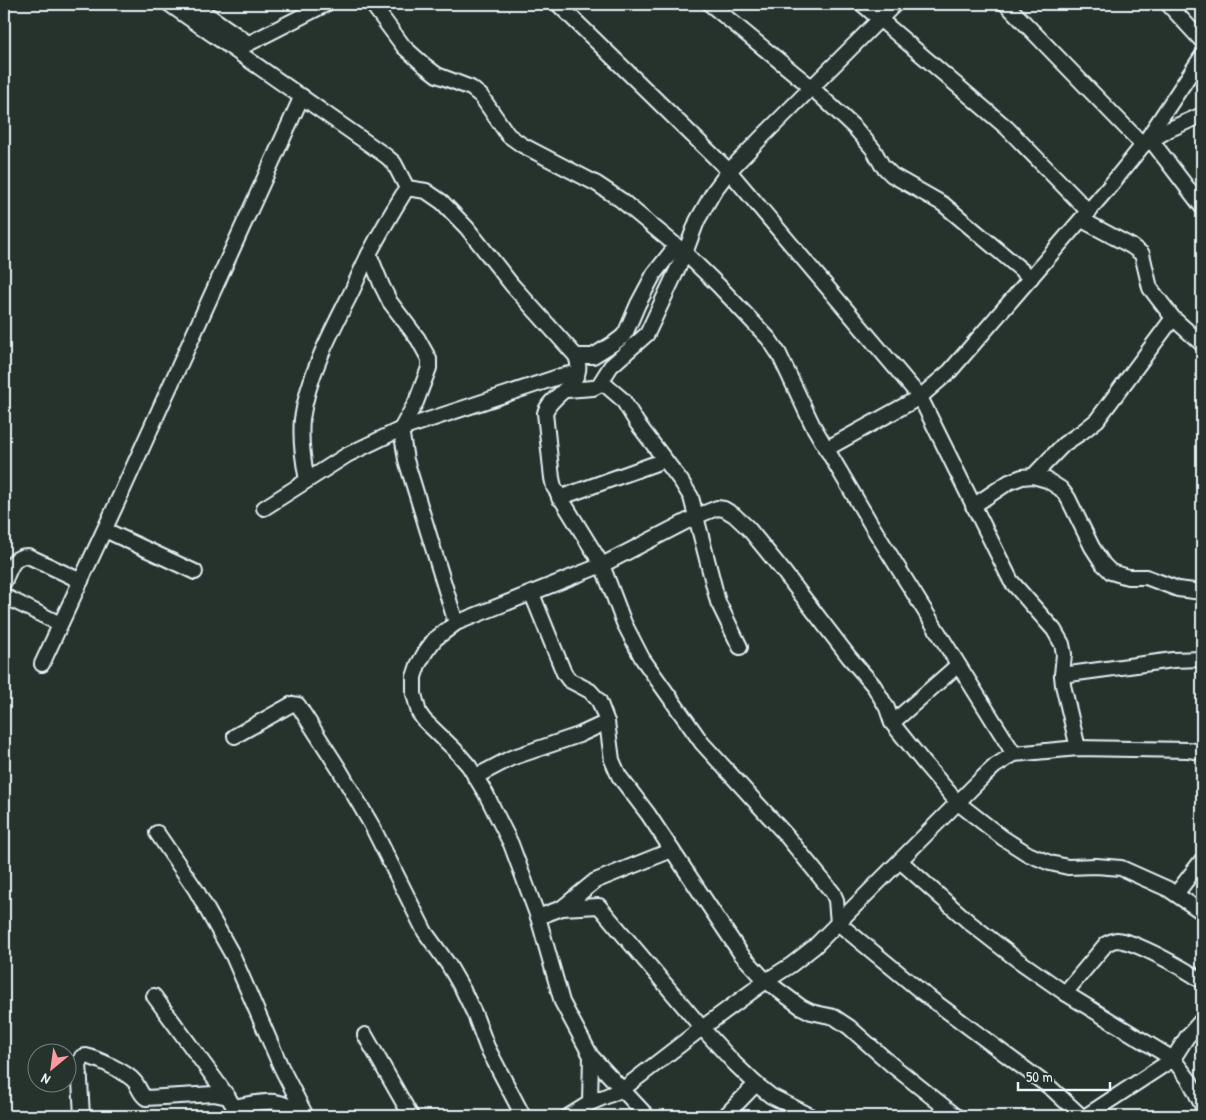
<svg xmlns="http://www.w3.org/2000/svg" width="1206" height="1120" font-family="'Patrick Hand',sans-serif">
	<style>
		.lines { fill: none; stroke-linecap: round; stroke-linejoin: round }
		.minor-casing { stroke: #e8f1f8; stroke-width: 18 }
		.minor { stroke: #26332d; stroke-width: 14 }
	</style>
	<rect width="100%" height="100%" fill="#26332d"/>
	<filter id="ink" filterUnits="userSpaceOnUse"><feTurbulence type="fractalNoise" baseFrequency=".02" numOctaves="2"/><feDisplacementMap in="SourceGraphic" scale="10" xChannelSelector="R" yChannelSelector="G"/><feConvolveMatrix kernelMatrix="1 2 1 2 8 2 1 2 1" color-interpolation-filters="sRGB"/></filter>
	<g filter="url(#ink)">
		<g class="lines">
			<defs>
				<g id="minor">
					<path d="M 169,4 L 386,156 L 394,163 L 407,188 L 426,191 L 442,202 L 467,228 L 512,285 L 576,356 C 588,385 551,392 545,413 L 552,478 L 554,487 L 602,565 L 624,623 L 642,658 L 702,743 L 785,834 L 833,893 L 836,900 L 838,923 L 923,993 L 1052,1089 L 1081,1116"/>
					<path d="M 192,4 L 248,43"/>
					<path d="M 372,4 L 404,47 L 424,65 L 437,75 L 471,88 L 481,96 L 508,135 L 522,145 L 597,184 L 621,200 L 685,253 L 718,285 L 769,339 L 779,354 L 812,424 L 872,526 L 1014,754"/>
					<path d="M 558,4 L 729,171 L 920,397 L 1011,581 L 1054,630 L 1062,644 L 1064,654 L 1062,675 L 1063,685 L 1078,748"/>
					<path d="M 710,4 L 811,87 L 855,128 L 873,149 L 882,165 L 892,175 L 943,204 L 1031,278"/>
					<path d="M 862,4 L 1007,128 L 1089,212"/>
					<path d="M 1006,4 L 1143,145 L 1170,129 L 1202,115"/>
					<path d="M 1168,4 L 1202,41"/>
					<path d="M 236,50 L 326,4"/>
					<path d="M 1151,140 L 1202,207"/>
					<path d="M 1082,220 L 1131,246 L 1142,254 L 1150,288 L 1173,318 L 1202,344"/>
					<path d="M 369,254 L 382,286 L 390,302 L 418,339 L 429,359 L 429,368 L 416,402 L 401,429 L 406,460 L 456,623"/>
					<path d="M 576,356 L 593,356 L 614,343 L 622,337 L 626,332 L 638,304 L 654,274 L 676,246"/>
					<path d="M 602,382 L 623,400 L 637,423 L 681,481 L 691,497 L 718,602 L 740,647"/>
					<path d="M 567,390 L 593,388 L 599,385 L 611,366 L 647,334 L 685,253 L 697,221 L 714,191 L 729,171 L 763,136 L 895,4"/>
					<path d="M 826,449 L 920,397 L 950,371 L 1110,186 L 1143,145 L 1202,56"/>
					<path d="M 1033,476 L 1064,444 L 1082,432 L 1097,420 L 1173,318"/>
					<path d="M 307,480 C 303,460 300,440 302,419 C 308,376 330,334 350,295 C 357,281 362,267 369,254 C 381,231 394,209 407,188"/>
					<path d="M 559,498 L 665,460"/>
					<path d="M 973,506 L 1009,482 L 1022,477 L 1033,476 L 1047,480 L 1061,489 L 1068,498 L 1092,547 L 1103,564 L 1111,572 L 1128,577 L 1146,577 L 1178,589 L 1202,592"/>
					<path d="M 264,508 L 347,455 L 401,429 L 564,375 L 577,373"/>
					<path d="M 105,530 L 195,572"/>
					<path d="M 4,582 C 10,569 12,556 28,556 L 81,581"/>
					<path d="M 532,594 L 564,673 L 569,680 L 590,691 L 599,701 L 607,722 L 612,760 L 619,776 L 648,814 L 741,954 L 766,981 L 801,1007 L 811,1012 L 834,1017 L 849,1027 L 892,1065 L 956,1116"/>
					<path d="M 4,595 L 8,598 L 60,624"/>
					<path d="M 42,664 L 121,494 L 302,96"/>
					<path d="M 1062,675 L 1173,660 L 1202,659"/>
					<path d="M 892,723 L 958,665"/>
					<path d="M 235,736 L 292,704 L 298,705 L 339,769 L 371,824 L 425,932 L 448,964 L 463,990 L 475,1015 L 487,1047 L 523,1116"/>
					<path d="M 475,777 L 511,758 L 579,735 L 607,722"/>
					<path d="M 157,833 L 196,890 L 233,956 L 281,1067 L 306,1116"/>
					<path d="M 672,850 L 595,881 L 562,908 L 599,906 L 702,1028 L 735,1064 L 756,1084 L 771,1096 L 811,1116"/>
					<path d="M 900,861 L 970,923 L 1015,958 L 1065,993 L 1173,1059 L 1190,1081 L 1202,1105"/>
					<path d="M 1176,894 L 1202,860"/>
					<path d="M 538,917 L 562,908"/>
					<path d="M 1065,993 L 1106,944 C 1110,942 1114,940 1117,940 C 1135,941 1187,970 1202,981"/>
					<path d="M 154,996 L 228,1097"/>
					<path d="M 365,1035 L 411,1116"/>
					<path d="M 590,1103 L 591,1056"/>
					<path d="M 234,1107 C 267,1101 275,1096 305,1115"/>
					<path d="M 82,1116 L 79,1063 L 82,1057 L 86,1056 C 98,1059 127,1072 135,1082 C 139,1087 140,1094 146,1098 L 214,1094 L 228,1097 L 234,1107 L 236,1116"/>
					<path d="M 569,1116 L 590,1103 L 623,1089 L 702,1028 L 766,981 L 791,965 L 814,947 L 980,780 L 995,766 L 1014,754 L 1078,748 L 1188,750 L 1202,752"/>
					<path d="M 647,1116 L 591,1056 L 562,1002 L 538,917 L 511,844 L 486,794 L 469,766 L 455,750 L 424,720 L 419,713 L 414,694 L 414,677 L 418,665 L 426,651 L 435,639 L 456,623 L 602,565 L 697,516 L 717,508 L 724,509 L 734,515 L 748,528 L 783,571 L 849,657 L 874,686 L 887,708 L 892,723 L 924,763 L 958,803 L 1003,838 L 1028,854 L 1050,863 L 1068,867 L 1096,866 L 1121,868 L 1168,889 L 1202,912"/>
					<path d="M 725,1116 L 756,1084"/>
					<path d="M 1086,1116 L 1173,1059 L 1187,1037 L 1202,1020"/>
				</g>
			</defs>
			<use href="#minor" class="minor-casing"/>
			<use href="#minor" class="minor"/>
		</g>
	</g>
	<rect width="1206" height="1120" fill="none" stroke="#26332d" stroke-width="20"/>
	<rect x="10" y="10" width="1186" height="1100" fill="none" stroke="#e8f1f8" stroke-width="2" filter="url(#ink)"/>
	<g transform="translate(52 1068) rotate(209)"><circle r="24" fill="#26332d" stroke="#747f7e"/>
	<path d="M0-4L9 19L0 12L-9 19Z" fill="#ff9aa2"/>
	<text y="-8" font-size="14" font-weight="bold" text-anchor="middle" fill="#e8f1f8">N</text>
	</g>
	<path d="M1018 1082v8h92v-8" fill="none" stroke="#e8f1f8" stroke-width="2.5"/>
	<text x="1026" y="1082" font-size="15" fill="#e8f1f8" stroke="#26332d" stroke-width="4" paint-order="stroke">50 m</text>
</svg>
